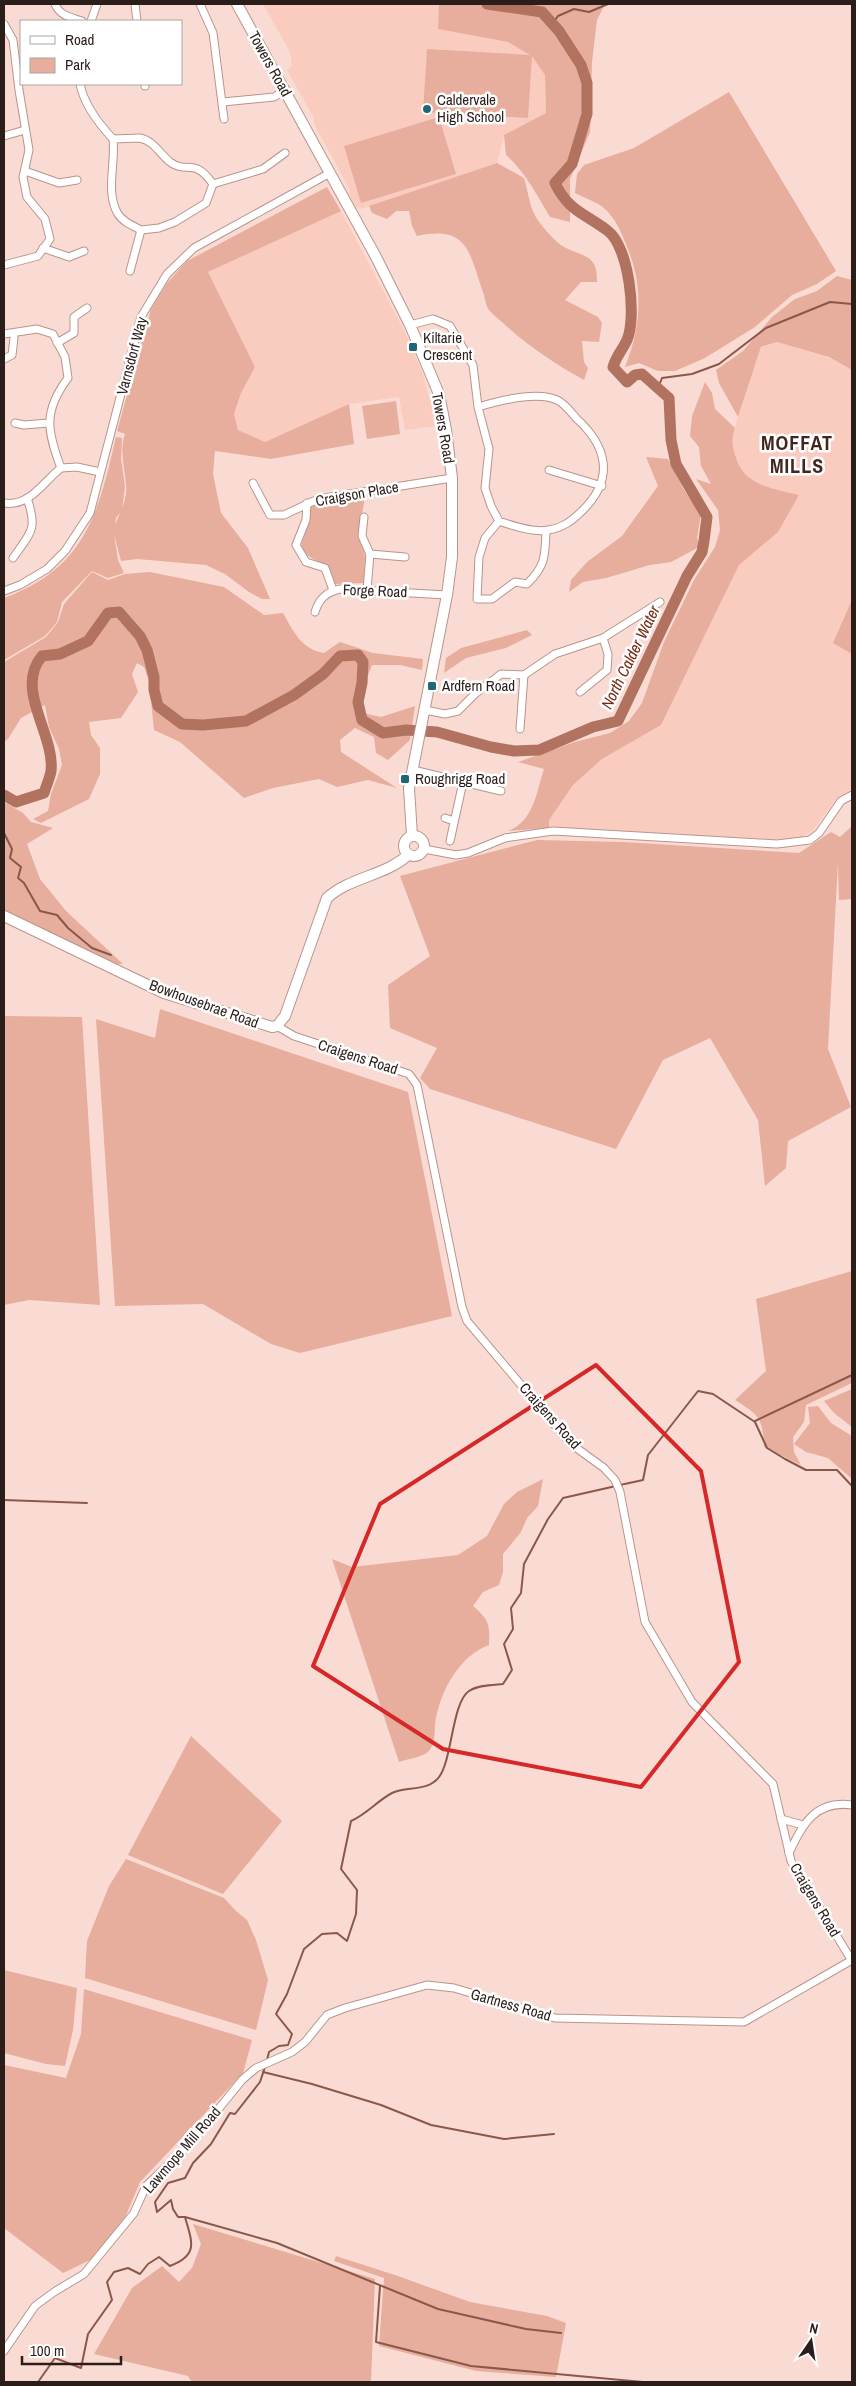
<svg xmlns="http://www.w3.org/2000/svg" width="856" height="2386" font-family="'Archivo Narrow',sans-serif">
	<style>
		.built { fill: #f9ccbf }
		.green { fill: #e7ad9d }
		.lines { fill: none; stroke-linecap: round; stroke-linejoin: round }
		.stream { stroke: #8a584b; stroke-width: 2 }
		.river { stroke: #b27260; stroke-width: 11 }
		.street-casing { stroke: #b8958b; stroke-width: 9 }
		.secondary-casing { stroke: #b8958b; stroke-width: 12 }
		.street { stroke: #fff; stroke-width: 7 }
		.secondary { stroke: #fff; stroke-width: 10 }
		.marked { fill: none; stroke: #d62828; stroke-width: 4; stroke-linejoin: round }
		.poi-dot { fill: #216677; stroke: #fff; stroke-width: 2 }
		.labels { text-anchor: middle; stroke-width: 5; stroke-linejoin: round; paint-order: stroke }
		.street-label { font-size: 15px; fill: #2b1d1a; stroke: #fff }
		.poi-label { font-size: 15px; fill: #2b1d1a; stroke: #fff; text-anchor: start }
		.water-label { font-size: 16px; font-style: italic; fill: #792a13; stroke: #fff }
		.district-label { font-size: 20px; font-weight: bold; letter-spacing: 1px; fill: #42261e; stroke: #fff }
	</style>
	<rect width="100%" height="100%" fill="#fadbd3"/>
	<g class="built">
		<path d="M 263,4 L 439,4 L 439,29 L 508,42 L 532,55 L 545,75 L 546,113 L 504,135 L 497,163 L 361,209 L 356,207 L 349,195 L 350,190 L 314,124 L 314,118 L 287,70 L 292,66 L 290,52 Z"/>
		<path d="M 341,211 L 404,330 L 423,374 L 437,426 L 405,430 L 399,397 L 349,404 L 265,442 L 238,430 L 234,414 L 241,393 L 255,367 L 208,272 Z"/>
		<path d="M 777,342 L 828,357 L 852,370 L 852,789 L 839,796 L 812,831 L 802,837 L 789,840 L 549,828 L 549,820 L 564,797 L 573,785 L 602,759 L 661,725 L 739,565 L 731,439 L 761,348 Z"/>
	</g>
	<g class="green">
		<path d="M 439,4 L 605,4 L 597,20 L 592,62 L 590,132 L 570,179 L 570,222 L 550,217 C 537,195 525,172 506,155 L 504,135 L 546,113 L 545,75 L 532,56 L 528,118 L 423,112 L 427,49 L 530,55 L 508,42 L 438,29 Z"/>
		<path d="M 729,92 L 836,271 L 817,284 L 792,295 L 755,327 L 705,358 L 675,371 L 658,371 L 639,363 L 625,367 C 642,324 644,284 625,242 C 621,231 614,217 605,209 C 598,202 584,198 575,193 L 577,174 L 584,165 L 634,148 Z"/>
		<path d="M 439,117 L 456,174 L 361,203 L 344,146 Z"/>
		<path d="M 497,163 L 524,178 C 529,194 529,208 539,222 C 545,229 555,242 564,247 C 583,257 598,254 597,282 L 581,282 L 565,300 L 598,317 L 602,323 L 599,342 L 582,341 L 584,362 L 588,368 L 584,380 C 555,364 528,346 503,323 C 499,319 493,315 489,310 C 486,306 485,298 483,292 C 469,253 469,225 417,236 L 412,226 L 409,211 L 396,211 L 387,219 L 372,213 L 369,206 Z"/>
		<path d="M 327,187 L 341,211 L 208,272 L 255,367 L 241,393 L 234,414 L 238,430 L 265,442 L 349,404 L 354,444 L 271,459 L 215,451 L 213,474 L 221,513 L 248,548 L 270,599 L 262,599 L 249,592 L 225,574 L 206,565 L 137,559 L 121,561 L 114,534 L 118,560 L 124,573 L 108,578 L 92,571 L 62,602 L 57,622 L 45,636 L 4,660 L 4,598 C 85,568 98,515 116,437 L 122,438 L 121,459 L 125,486 L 122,510 L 116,518 L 115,525 C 120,512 128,499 126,485 C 125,468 119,450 125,434 L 117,431 L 151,309 L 167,283 L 187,261 Z"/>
		<path d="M 837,276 L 852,280 L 852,370 L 829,357 L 777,342 L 761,347 L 738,417 L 719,383 L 716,370 L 743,351 L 772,317 L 795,299 L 817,291 Z"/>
		<path d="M 705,382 L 712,393 L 715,409 L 735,428 C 731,439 732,444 735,455 C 743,486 772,488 799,495 L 778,532 L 739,565 L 661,725 L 602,759 L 573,785 L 549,820 L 549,828 L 508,831 C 534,821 536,793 544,769 L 518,762 L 575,742 L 610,733 L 629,721 L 642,703 L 664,642 L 694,580 L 715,547 L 720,530 L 718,510 L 696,479 L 711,484 L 701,466 L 699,447 L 690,436 L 692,416 Z"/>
		<path d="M 396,401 L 400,434 L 367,439 L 362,406 Z"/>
		<path d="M 646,457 L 668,459 L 684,490 L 701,514 L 697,538 L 701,546 L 671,562 L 650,565 L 606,578 L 583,582 L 569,592 L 571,580 L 587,562 L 622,536 L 658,486 Z"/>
		<path d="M 365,497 L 360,525 L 365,557 L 364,583 L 334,584 C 325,557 311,564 301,547 L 310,516 L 310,505 Z"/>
		<path d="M 92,572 L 108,580 L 125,574 L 150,572 L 224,587 L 264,615 L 283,613 C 294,632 301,649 324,653 L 340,642 L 373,653 L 423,659 L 422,670 L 400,665 L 372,665 L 354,711 L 381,717 L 415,706 L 410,740 L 388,760 L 376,753 L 374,737 L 355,728 L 340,740 L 341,752 L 397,788 L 368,780 L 337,787 L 319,779 L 273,788 L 244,798 L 180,742 L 154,730 L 149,682 L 144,667 L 137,663 L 132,674 L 138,692 L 121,718 L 89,722 L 91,735 L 100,748 L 100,774 L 89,799 L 41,823 L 33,819 L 48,811 L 51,794 L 62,765 L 59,749 L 49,727 L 45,705 L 21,718 L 8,739 L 4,742 L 4,662 L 46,637 L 58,622 L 64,604 Z"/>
		<path d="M 852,600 L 852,654 L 833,643 Z"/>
		<path d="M 527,630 L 532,635 L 506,648 L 466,658 L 444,673 L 446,658 L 461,648 Z"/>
		<path d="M 4,802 L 23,813 L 31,822 L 53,828 L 27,844 L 40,879 L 66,911 L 123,964 L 115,964 L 4,911 Z"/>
		<path d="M 852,826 L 852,899 L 839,900 L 838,862 L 828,1049 L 851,1107 L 788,1141 L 786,1168 L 765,1186 L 758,1120 L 710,1038 L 663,1060 L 616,1149 L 430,1089 L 420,1078 L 437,1048 L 390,1028 L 388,985 L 430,956 L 400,876 L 537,840 L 623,842 L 799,853 L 831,832 L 840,837 Z"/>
		<path d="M 160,1009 L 408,1092 L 452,1316 L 300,1353 L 271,1344 L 203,1304 L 115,1306 L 96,1019 L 155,1038 Z"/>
		<path d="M 4,1016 L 82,1017 L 100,1305 L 29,1300 L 4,1305 Z"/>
		<path d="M 852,1271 L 852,1383 L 806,1405 L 804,1422 L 793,1437 L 794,1452 L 801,1465 L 764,1447 C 763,1418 759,1415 735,1400 L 766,1371 L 756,1299 Z"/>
		<path d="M 852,1389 L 852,1427 L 834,1413 L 824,1401 Z"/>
		<path d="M 818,1406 L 831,1423 L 852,1436 L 852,1479 L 828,1458 L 806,1452 L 794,1444 L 810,1423 L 808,1407 Z"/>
		<path d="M 543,1479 L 538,1506 L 527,1518 L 521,1532 L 503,1554 L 503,1572 L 499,1585 L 483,1592 L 473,1606 C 489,1620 490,1624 489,1645 C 460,1656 442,1688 436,1718 C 433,1730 438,1746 425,1754 C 418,1758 407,1759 399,1762 L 332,1559 L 352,1567 L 458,1555 L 487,1536 L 504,1504 L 517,1492 Z"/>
		<path d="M 191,1736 L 282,1821 L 223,1894 L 128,1855 Z"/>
		<path d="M 126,1859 L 224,1898 L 236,1911 L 247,1920 L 256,1940 L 268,1980 L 256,2030 L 85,1978 L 87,1941 L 109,1886 Z"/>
		<path d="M 4,1970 L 77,1988 L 73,2030 L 65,2066 L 46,2064 L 4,2053 Z"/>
		<path d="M 84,1989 L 252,2040 L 243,2073 L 140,2182 L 121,2227 L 90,2260 L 63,2273 L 4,2228 L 4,2065 L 66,2078 L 81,2034 Z"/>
		<path d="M 193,2224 L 375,2279 L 371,2382 L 192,2382 L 188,2376 L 94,2354 L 132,2288 L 162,2266 L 179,2282 L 192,2268 L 201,2244 Z"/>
		<path d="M 336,2256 L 398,2276 L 470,2302 L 547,2316 L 566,2323 L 556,2377 L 476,2371 L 379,2346 L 384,2278 L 334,2261 Z"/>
	</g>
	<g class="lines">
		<g class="stream">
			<path d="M 552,24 L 558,16 L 574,9 L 589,12 L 608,4"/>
			<path d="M 658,388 L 662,378 L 692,374 L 719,364 L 766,328 L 830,302 L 852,304"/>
			<path d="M 4,833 L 12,849 L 10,858 L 21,867 L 18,878 L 24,883 L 40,911 L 57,915 L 68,928 L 92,948 L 111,955"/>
			<path d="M 755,1421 L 852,1375"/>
			<path d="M 620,1485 L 643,1480 L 648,1455 L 698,1391 L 713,1394 L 755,1422 L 767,1448 L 785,1459 L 806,1470 L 837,1470 L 852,1486"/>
			<path d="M 4,1500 L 87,1503"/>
			<path d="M 267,2060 L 269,2052 L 279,2046 L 288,2045 L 292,2034 L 276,2014 L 287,1994 L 304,1949 L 322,1934 L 337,1933 L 347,1941 L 356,1914 L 357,1890 L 341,1869 L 351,1821 C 367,1814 377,1801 392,1793 C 406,1786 428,1792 439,1777 C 452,1761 452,1702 469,1691 C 478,1685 492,1685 503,1684 L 512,1670 L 504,1644 L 513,1629 L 511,1608 L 521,1593 L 524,1564 L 548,1519 L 563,1498 L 616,1486"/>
			<path d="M 263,2072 L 312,2084 L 381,2105 L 431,2125 L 504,2139 L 554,2134"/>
			<path d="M 185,2217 L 277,2243 L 438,2309 L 526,2329 L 561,2333"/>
			<path d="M 380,2286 L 376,2342 L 471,2366 L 643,2382"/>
			<path d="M 38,2382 L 55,2358 L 81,2368 L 88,2334 L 112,2300 L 107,2282 L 114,2272 L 128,2268 L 140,2274 L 148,2264 L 159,2257 L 170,2266 C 199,2255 192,2242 185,2217 L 178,2217 L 173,2209 L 171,2200 L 157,2212 L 155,2202 L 168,2183 L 185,2178 L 193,2163 L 211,2144 L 230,2113 L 235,2114 L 260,2082 L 265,2067"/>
		</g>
		<path class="river" d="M 4,795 L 16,802 L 44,793 C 46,786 50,778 51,771 C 55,734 14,689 42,656 L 60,654 L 88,641 L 108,613 L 119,612 L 140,636 L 147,650 L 154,677 L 154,690 L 158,706 L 182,724 L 203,725 L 246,721 L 294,695 L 323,674 L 340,656 L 358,655 L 363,662 L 362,683 L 358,702 L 362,720 L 383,733 L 406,730 L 437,732 L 491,747 L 514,751 L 539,750 L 593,727 L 618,721 L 687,576 L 702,552 L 704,541 L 707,517 L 676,464 L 671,440 L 669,398 L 642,374 L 635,375 L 627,382 L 613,367 C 617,354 622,351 627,340 C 637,317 629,247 608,231 C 586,214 568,211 555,183 L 572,164 L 587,114 L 587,83 L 581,65 L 559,31 L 542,12 L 487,4"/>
		<defs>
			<g id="street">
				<path d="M 55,4 C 60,16 70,17 82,21"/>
				<path d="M 135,4 L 137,21"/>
				<path d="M 200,4 L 213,33 L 224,119"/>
				<path d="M 91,21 L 97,4"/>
				<path d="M 4,24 L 13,40 L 19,90 L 29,150 L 23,177 L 27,197 L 45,219 L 50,239 L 38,256 L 4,265"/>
				<path d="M 80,84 C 84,105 99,124 113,139"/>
				<path d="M 145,84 L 145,86"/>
				<path d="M 223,102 L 274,97 L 284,91"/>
				<path d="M 4,136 L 25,130"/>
				<path d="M 140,138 C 154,141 160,154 170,162 C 188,175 193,156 213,184 L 206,203 L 175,222 L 159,228 L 141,230 C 133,226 123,222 118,214 C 105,193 116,162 113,139 Z"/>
				<path d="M 25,171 L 59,183 L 77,180"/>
				<path d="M 213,184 L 263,169 L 285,153"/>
				<path d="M 43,248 L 69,257 L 84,251"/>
				<path d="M 130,271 L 141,230"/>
				<path d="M 410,325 L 433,319 L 450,326 L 473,365 L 478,407 L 489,449 L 485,488 L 491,506 L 499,521 C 513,526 534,533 548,530 C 563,528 573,520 583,510 C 615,478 607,446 576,418 C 571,412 564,403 557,400 C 537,391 498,401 478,407"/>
				<path d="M 4,334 L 37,329 L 53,334 L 65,357 L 68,378 C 43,411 47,431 61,468"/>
				<path d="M 57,343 L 74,333 L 74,317 L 87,308"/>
				<path d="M 4,359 L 12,355 L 14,338"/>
				<path d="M 15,423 L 24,425 L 49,423"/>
				<path d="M 549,470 L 602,486"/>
				<path d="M 253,483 L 270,515 L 284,515 L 318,499 L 452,478"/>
				<path d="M 4,503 C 30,507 43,482 61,468 L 77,467 L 100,472"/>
				<path d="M 307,503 L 306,520 L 296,545 L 306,562 L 325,568 L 333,590"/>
				<path d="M 364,517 L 362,536 L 370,554 L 367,590"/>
				<path d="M 499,521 L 485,538 L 479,557 L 477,599 L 492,599 L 515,582 L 527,584 C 546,566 545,555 546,531"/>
				<path d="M 370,554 L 405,557"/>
				<path d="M 13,558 C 31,532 38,530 27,498"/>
				<path d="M 4,591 L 20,585 L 47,569 L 65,551 L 90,513 L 141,317 L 167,274 L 194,248 L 330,173"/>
				<path d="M 315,612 C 319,599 326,592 340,589 L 447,595"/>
				<path d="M 580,692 L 607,670 L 608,654 L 603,638"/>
				<path d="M 425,710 L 445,714 L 458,711 L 475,694 L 501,674 L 524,675 L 555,654 L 603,638 L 660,602"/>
				<path d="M 520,729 L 524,675"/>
				<path d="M 413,770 L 501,791"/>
				<path d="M 445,818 L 454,821"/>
				<path d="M 450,841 L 463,782"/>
				<path d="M 424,849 L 456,855 L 468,853 L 505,838 L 553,831 L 777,844 L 810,840 L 819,833 L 841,801 L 852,795"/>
				<path d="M 277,1026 L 294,1036 L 409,1074 L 417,1085 L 462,1307 L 467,1321 L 571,1444 L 604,1468 L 615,1480 L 620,1492 L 645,1622 L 692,1702 L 773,1784 L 791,1861 L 852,1961"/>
				<path d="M 781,1819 L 803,1825"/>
				<path d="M 789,1853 C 803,1824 815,1800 852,1805"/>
				<path d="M 4,2351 L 35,2306 L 54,2292 L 84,2274 L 134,2213 L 146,2186 L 191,2143 L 242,2080 L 256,2068 L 292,2052 L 305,2042 L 327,2015 L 345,2008 L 427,1985 L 454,1988 L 555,2018 L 744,2022 L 852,1960"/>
			</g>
			<g id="secondary">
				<path d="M 237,4 L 376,257 L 410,325 L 439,394 L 446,430 L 452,478 L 452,557 L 447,595 L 409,788 L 412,836"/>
				<circle cx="414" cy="846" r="10"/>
				<path d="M 4,916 L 164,993 L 272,1027 L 277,1026 L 285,1016 L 327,898 C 350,877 385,876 408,855"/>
			</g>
		</defs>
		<use href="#street" class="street-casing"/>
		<use href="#secondary" class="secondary-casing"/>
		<use href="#street" class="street"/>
		<use href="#secondary" class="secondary"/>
	</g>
	<path class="marked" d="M 596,1365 L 701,1471 L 739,1662 L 641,1787 L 443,1749 L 313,1666 L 380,1504 Z"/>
	<g class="poi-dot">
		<circle cx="427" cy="109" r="5"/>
		<rect x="408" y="342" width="10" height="10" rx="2.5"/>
		<rect x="427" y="681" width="10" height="10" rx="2.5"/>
		<rect x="400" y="774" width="10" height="10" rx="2.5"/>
	</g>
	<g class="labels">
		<g class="street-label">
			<text transform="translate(270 64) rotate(61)" y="5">Towers Road</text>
			<text transform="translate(132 356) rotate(-75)" y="5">Varnsdorf Way</text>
			<text transform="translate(443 428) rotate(80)" y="5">Towers Road</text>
			<text transform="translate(357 494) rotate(-10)" y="5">Craigson Place</text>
			<text transform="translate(375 591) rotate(2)" y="5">Forge Road</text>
			<text transform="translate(204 1004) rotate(20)" y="5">Bowhousebrae Road</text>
			<text transform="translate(358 1057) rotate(18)" y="5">Craigens Road</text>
			<text transform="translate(550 1416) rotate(48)" y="5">Craigens Road</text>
			<text transform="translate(815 1900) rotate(59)" y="5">Craigens Road</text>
			<text transform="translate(511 2005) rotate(16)" y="5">Gartness Road</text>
			<text transform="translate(182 2150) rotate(-49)" y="5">Lawmope Mill Road</text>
		</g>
		<g class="poi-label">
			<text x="437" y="105">Caldervale<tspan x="437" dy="17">High School</tspan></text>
			<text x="423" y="343">Kiltarie<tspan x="423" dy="17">Crescent</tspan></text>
			<text x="442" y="691">Ardfern Road</text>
			<text x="415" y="784">Roughrigg Road</text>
		</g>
		<g class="water-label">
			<text transform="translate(630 657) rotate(-64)" y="6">North Calder Water</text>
		</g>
		<g class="district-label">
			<text x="797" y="450">MOFFAT<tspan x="797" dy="23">MILLS</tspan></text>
		</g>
	</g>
	<rect width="856" height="2386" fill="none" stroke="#2b1d1a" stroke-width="10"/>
	<rect x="20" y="20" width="162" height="65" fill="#ffffff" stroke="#aaa5a3"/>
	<rect x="30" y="36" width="25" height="8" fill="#ffffff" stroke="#aaa5a3"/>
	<text x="65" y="45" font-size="15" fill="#2b1d1a">Road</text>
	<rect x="30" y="58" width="25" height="15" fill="#e7ad9d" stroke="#aaa5a3"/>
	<text x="65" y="70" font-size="15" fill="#2b1d1a">Park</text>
	<g transform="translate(811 2341) rotate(13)" stroke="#ffffff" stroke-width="4" paint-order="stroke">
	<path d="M0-4L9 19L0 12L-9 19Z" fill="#2b1d1a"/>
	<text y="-8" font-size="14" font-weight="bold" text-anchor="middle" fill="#2b1d1a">N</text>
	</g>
	<path d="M22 2356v8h99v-8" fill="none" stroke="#2b1d1a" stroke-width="2.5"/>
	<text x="30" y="2356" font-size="15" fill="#2b1d1a" stroke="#ffffff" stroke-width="4" paint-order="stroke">100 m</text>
</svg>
